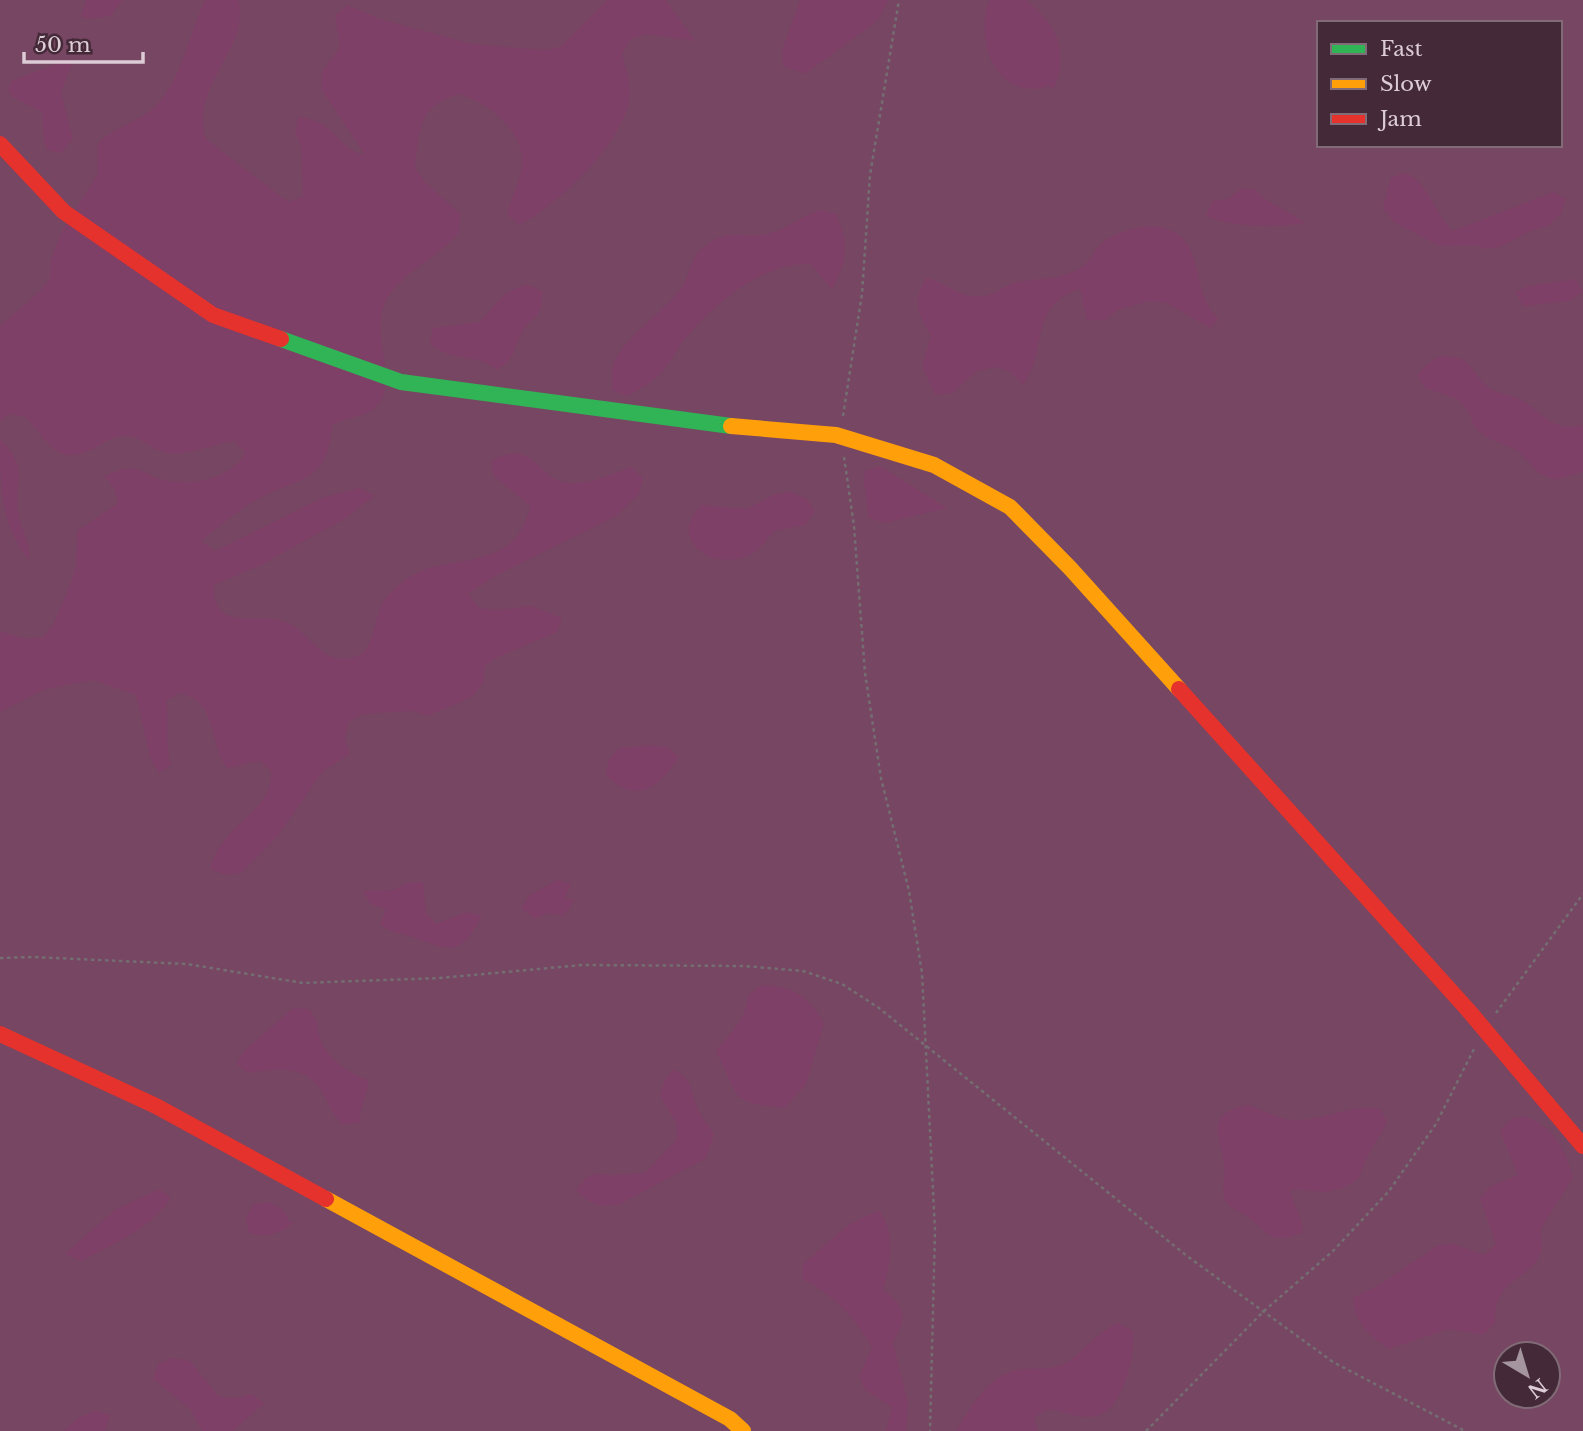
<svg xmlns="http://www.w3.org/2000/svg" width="1583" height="1431" font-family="'Libre Baskerville',serif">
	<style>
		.green { fill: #774662; fill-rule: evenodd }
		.forest { fill: #7e4066 }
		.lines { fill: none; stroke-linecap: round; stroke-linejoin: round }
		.path { stroke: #746e72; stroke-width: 2.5; stroke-dasharray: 3.5 3.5; stroke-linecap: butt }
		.fast { stroke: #30b455; stroke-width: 16 }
		.slow { stroke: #ff9f0a; stroke-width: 16 }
		.jam { stroke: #e5322d; stroke-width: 16 }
	</style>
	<rect width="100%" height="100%" fill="#3e3038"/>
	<path class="green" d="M 0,0 L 1583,0 L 1583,1431 L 0,1431 ZM 1319,23 L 1560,23 L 1560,145 L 1319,145 ZM 1506,1354 L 1548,1354 L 1548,1396 L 1506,1396 Z"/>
	<g class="forest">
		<path d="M 86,0 L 121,0 L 122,1 L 110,16 L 88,19 L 81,16 Z"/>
		<path d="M 205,0 L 238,0 C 252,47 189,84 206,139 L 288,202 L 303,196 L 301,147 L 295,132 L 298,117 C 339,121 335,149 365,155 L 321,89 L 322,72 L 340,47 L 335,15 L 348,5 L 380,19 L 472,44 L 543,50 L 560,47 L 607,0 L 666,0 L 695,41 L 647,34 L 631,39 L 622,54 C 626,70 632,85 629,102 C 620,146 557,205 519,225 L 507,214 C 511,197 522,179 522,161 C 522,129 487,102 459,94 C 417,106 420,129 415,167 L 425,182 L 460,214 L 459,233 C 438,257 399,274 385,303 C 370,335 400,383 376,407 C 367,416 345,418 332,425 C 327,485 301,476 258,499 C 238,509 220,527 201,541 L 215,551 L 324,497 L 360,488 L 374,496 L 346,518 L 261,565 L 214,585 C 213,635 258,611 286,622 C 309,630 322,671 359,655 C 377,647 372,608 391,592 C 402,582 413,573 426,569 C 473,556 517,564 530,506 L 494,476 L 491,461 C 536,437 537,481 568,483 C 590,485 611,474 631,467 L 643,478 L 639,494 L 616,516 L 495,576 L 468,594 L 479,608 L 496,610 L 531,606 L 562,618 L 557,632 L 498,657 L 485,666 L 484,682 L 473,696 L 459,703 L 427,716 L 413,711 L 363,714 L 349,722 L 345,738 L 350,754 L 323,771 L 276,838 L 241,873 L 226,875 L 210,869 C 223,819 273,815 271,771 L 260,761 L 227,768 C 208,741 218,701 179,693 L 166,701 C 170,723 164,743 171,765 L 159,773 L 150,757 L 136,695 L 93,680 L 43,690 L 0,712 L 0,631 L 26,639 L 43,637 L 53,625 L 72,580 L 76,564 L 77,531 L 118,503 L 114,488 L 104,476 C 114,472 124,467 136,469 C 143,470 149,475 156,478 C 187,487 228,482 245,453 L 235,441 C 214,443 188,457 167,453 C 152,451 142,437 128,436 C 119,435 110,439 102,444 C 59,469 53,449 26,417 L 10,414 L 0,421 L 0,326 L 40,291 L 50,278 L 50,262 L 62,231 L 97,175 L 98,143 C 114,128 136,123 153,108 C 180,85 190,32 205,0 Z"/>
		<path d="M 800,0 L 889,0 L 877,21 L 805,74 L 783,66 L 782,50 Z"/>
		<path d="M 989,0 L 1026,0 C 1058,26 1069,50 1054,89 L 1049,86 C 997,102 974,42 989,0 Z"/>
		<path d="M 65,61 L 72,63 L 61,93 L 73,139 L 61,153 L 48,150 L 44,143 L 42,112 L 12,97 L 8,90 L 11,82 L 18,78 Z"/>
		<path d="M 1406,173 C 1431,185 1433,213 1453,231 L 1553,192 L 1566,199 L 1560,215 L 1547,226 L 1530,231 L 1500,247 L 1485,249 L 1476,245 L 1439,246 L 1394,222 L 1383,208 L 1391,177 Z"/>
		<path d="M 1240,189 L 1254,189 L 1265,199 L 1306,223 C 1281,227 1229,228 1206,216 L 1212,201 L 1228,199 Z"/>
		<path d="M 821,210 L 836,214 C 850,246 847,260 832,290 L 811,264 C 760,263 717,302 684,340 C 677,348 673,358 666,367 C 657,380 641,389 627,396 L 612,390 C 612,379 611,368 616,358 C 632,331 660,315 679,291 C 694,271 686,255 714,240 C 730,231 745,237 762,235 C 783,232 800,216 821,210 Z"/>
		<path d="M 1146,226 C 1214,227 1184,289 1219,319 L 1210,328 L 1167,303 L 1149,301 L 1118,310 L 1105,320 L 1087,320 L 1080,289 C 1028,305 1049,348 1023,385 L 1011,372 L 996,367 L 977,371 L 952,393 L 935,395 L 922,366 L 931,336 C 918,313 912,302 926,278 C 942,281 956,294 971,296 C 996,299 1001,285 1017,282 C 1038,278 1059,281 1080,268 C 1090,262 1093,252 1101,244 C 1112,233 1132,229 1146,226 Z"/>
		<path d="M 1576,279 L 1583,292 L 1569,301 L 1523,306 L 1515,292 L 1528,286 Z"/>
		<path d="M 528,285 L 542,291 C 543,324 530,314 521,334 C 512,353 516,357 497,370 C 472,351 456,364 430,344 L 433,328 L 480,322 C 496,305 503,289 528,285 Z"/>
		<path d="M 1440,356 C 1478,355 1469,377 1493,390 C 1501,394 1511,395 1520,399 C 1543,412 1553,433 1583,425 L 1583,472 L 1554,480 L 1539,473 L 1517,450 L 1488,438 L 1475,428 L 1469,412 L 1457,399 L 1425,388 L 1417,375 L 1427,364 Z"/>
		<path d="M 0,439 C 33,472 11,481 19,517 C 23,533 31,543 29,560 C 0,524 0,486 0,439 Z"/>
		<path d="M 880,466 L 947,508 L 884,523 L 868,517 C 868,500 862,488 865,471 Z"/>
		<path d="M 791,492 L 807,499 L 815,511 L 805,525 L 774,531 C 768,537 762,548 755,552 C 717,575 665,543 701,505 L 747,509 L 775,494 Z"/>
		<path d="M 651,745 L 667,747 L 679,757 C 660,787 636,806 606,775 L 609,760 L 619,748 Z"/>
		<path d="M 557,880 L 571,884 L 565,898 L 575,900 L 563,916 L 549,913 L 534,919 L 521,908 L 530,895 Z"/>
		<path d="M 423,882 L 426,913 L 436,924 L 467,912 L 482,916 C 460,955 454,952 415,938 C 398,931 396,936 380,924 L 386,909 L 370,904 L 363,891 L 393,890 L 407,883 Z"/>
		<path d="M 762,985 C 791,985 810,996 824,1024 L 806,1084 L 785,1108 C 727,1102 740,1098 716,1051 C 731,1031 746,1021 748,995 Z"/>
		<path d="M 293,1008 L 309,1009 C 322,1026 315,1024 321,1040 C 327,1059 351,1074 368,1080 C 368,1097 359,1106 360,1123 L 342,1124 C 332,1114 331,1108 325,1097 C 309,1064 279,1068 249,1073 L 236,1064 L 244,1051 Z"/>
		<path d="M 673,1069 C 694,1081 689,1085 696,1105 C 699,1115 709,1126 714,1134 L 706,1158 L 620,1204 C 601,1208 590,1204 576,1191 C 590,1169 593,1175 615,1175 C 625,1175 634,1173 645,1173 L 677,1139 L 676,1123 L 660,1096 L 664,1082 Z"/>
		<path d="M 1249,1105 C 1264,1110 1279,1120 1295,1120 C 1325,1121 1349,1103 1381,1109 L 1387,1123 L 1370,1151 L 1358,1179 L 1343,1188 L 1325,1192 L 1290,1189 C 1293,1205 1302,1215 1303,1232 C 1267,1248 1268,1229 1243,1214 C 1234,1208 1228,1208 1224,1197 C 1221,1188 1226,1175 1224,1165 C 1220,1134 1203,1113 1249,1105 Z"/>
		<path d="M 1525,1116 C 1554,1127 1565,1149 1573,1177 L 1540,1230 C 1553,1282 1492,1267 1495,1323 L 1483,1335 L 1449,1329 L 1389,1349 C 1369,1335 1354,1323 1353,1298 L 1381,1284 L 1438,1245 L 1454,1244 L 1484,1255 L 1496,1244 L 1480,1198 L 1491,1186 L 1518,1175 L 1500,1131 L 1511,1119 Z"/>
		<path d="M 160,1189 L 171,1198 C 151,1229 113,1244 81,1261 L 65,1254 L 116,1209 Z"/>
		<path d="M 269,1202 L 282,1209 L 290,1222 L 295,1222 C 279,1234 269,1238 249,1233 L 246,1217 L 254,1204 Z"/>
		<path d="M 880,1211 C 895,1233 891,1265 883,1290 C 907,1306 907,1319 893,1342 L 908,1404 L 906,1431 L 886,1431 L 892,1407 L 865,1390 L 859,1376 L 872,1348 C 855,1317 833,1294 802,1279 L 803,1264 C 829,1243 846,1220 880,1211 Z"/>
		<path d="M 1118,1323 L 1133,1331 C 1135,1355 1124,1408 1097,1416 C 1082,1420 1063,1411 1048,1409 L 1034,1417 L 1038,1431 L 956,1431 C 971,1406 991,1370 1025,1369 C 1039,1368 1055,1370 1067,1362 C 1086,1350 1097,1332 1118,1323 Z"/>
		<path d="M 172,1358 L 190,1361 L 219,1397 L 235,1398 L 252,1394 L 264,1403 L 233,1431 L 202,1431 L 190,1409 L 153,1379 L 158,1364 Z"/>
		<path d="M 95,1411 L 110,1415 L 105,1431 L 63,1431 L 80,1417 Z"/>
	</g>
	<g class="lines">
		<g class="path">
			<path d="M 843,416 L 862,294 L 870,175 L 899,0"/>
			<path d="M 844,457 L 854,526 L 865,673 L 881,778 L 909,891 L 922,973 L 935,1230 L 930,1431"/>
			<path d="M 0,958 L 33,957 L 187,964 L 303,983 L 440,978 L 582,965 L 744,966 L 803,971 L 842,984 L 879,1008 L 1187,1256 L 1333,1362 L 1465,1431"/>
			<path d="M 1496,1013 L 1583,894"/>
			<path d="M 1146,1431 L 1264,1311 L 1333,1251 L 1389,1191 L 1436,1124 L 1474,1049"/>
		</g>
		<path class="fast" d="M 281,339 L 401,382 L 731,426"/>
		<g class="slow">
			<path d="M 731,426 L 836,435 L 934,465 L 1010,507 L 1070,568 L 1179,689"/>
			<path d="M 326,1199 L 730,1419 L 743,1431"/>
		</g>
		<g class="jam">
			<path d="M 0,144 L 64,212 L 213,315 L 281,339"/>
			<path d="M 1179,689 L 1468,1010 L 1583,1146"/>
			<path d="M 0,1034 L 156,1106 L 326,1199"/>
		</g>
	</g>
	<rect x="1317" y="21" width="245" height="126" fill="#442a39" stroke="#816b77" stroke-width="2"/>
	<rect x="1331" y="44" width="35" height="10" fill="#30b455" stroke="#816b77" stroke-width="2"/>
	<text x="1380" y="56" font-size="21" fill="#ddccd5">Fast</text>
	<rect x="1331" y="79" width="35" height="10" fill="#ff9f0a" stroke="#816b77" stroke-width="2"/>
	<text x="1380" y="91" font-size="21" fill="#ddccd5">Slow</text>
	<rect x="1331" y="114" width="35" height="10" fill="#e5322d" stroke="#816b77" stroke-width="2"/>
	<text x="1380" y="126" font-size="21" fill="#ddccd5">Jam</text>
	<g transform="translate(1527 1375) rotate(142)"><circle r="33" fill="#442a39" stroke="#816b77" stroke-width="2"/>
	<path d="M0-5L12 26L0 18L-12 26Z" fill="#a5959e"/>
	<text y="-10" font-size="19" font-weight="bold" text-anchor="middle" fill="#ddccd5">N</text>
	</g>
	<path d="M24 52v10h119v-10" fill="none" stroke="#ddccd5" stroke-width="3.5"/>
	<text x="35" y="52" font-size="21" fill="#ddccd5" stroke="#442a39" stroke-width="5" paint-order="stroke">50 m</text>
</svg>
